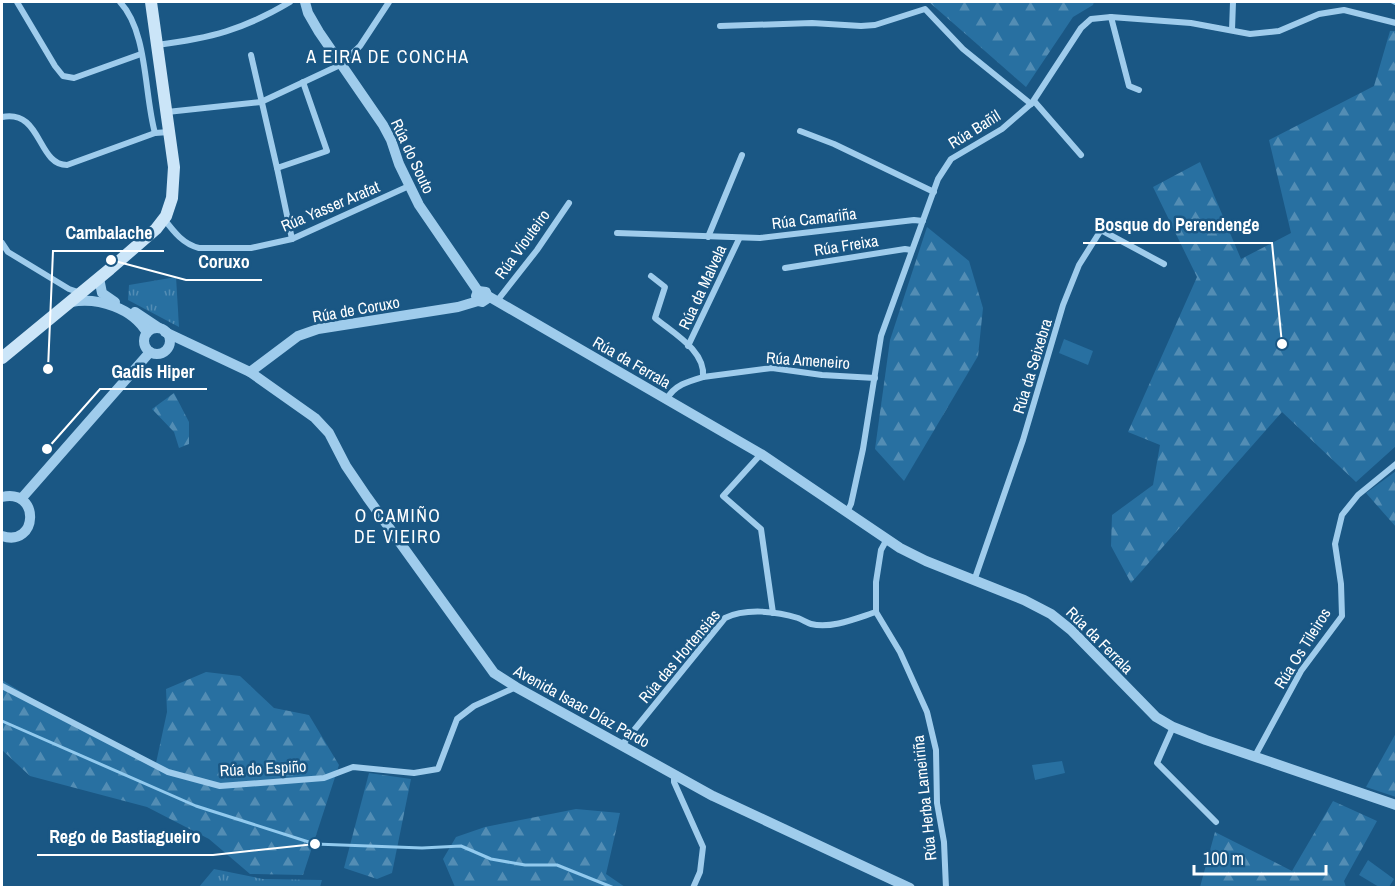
<svg xmlns="http://www.w3.org/2000/svg" width="1398" height="889" font-family="'Archivo Narrow',sans-serif">
	<style>
		.grass { fill: url(#grass-tufts) }
		.forest { fill: url(#forest-firs) }
		.green { fill: #2870a1 }
		.lines { fill: none; stroke-linecap: round; stroke-linejoin: round }
		.stream { stroke: #92caee; stroke-width: 3 }
		.minor { stroke: #9fccec; stroke-width: 6 }
		.tertiary { stroke: #9fccec; stroke-width: 10 }
		.secondary { stroke: #cbe5f8; stroke-width: 12 }
		.labels { text-anchor: middle; stroke-width: 5; stroke-linejoin: round; paint-order: stroke }
		.street-label { font-size: 16px; fill: #fff; stroke: #1a5784 }
		.neighbourhood-label { font-size: 18px; letter-spacing: 1.5px; fill: #fff; stroke: #1a5784 }
		.leader { fill: none; stroke: #fff; stroke-width: 2 }
		.callout-dot { fill: #fff; stroke: #1a5784; stroke-width: 2 }
		.callout-label { font-size: 18px; text-anchor: middle; font-weight: bold; fill: #fff; stroke: #1a5784; stroke-width: 5; stroke-linejoin: round; paint-order: stroke }
	</style>
	<defs>
		<pattern id="grass-tufts" width="24" height="20" patternUnits="userSpaceOnUse" patternTransform="scale(1.5)"><rect width="24" height="20" fill="#2870a1"/><path d="M3 7l-1-3M5 7V3M7 7l1-3M15 17l-1-3M17 17v-4M19 17l1-3" fill="none" stroke="#538db4"/></pattern>
		<pattern id="forest-firs" width="22" height="20" patternUnits="userSpaceOnUse" patternTransform="scale(1.5)"><rect width="22" height="20" fill="#2870a1"/><path d="M5 1l3.5 6h-7zM16 11l3.5 6h-7z" fill="#538db4"/></pattern>
	</defs>
	<rect width="100%" height="100%" fill="#1a5784"/>
	<g class="grass">
		<path d="M 176,277 L 179,327 L 128,300 L 129,285 Z"/>
		<path d="M 214,869 L 263,879 L 322,880 L 320,887 L 199,887 Z"/>
	</g>
	<g class="forest">
		<path d="M 929,2 L 1094,2 L 1093,5 L 1073,17 L 1026,87 Z"/>
		<path d="M 1390,31 L 1396,31 L 1396,446 L 1356,482 L 1282,412 L 1131,583 L 1111,546 L 1112,515 L 1153,485 L 1160,445 L 1128,432 L 1197,277 L 1153,187 L 1200,162 L 1241,259 L 1291,233 L 1269,140 L 1374,86 Z"/>
		<path d="M 927,227 L 969,261 L 983,308 L 978,356 L 904,481 L 875,449 L 890,340 Z"/>
		<path d="M 174,393 L 189,422 L 189,444 L 179,448 L 174,432 L 152,409 Z"/>
		<path d="M 1396,471 L 1396,527 L 1366,493 Z"/>
		<path d="M 206,672 L 240,676 L 274,708 L 309,715 L 339,765 L 303,875 L 250,874 L 209,839 L 147,807 L 30,776 L 2,750 L 2,680 L 49,709 L 156,763 L 167,712 L 166,689 Z"/>
		<path d="M 1396,733 L 1396,797 L 1366,787 Z"/>
		<path d="M 369,773 L 411,779 L 392,873 L 377,879 L 344,868 Z"/>
		<path d="M 1333,801 L 1377,821 L 1344,881 L 1346,887 L 1200,887 L 1215,832 L 1292,871 Z"/>
		<path d="M 576,809 L 620,813 L 606,874 L 625,887 L 455,887 L 443,859 L 456,837 L 485,827 Z"/>
	</g>
	<g class="green">
		<path d="M 1064,339 L 1093,351 L 1088,365 L 1059,353 Z"/>
		<path d="M 1062,761 L 1065,773 L 1035,780 L 1032,765 Z"/>
		<path d="M 1368,860 L 1394,879 L 1389,887 L 1379,887 L 1359,875 Z"/>
	</g>
	<g class="lines">
		<g class="stream">
			<path d="M 1392,2 L 1396,4"/>
			<path d="M 2,721 L 196,806 L 315,844 L 422,848 L 461,846 L 491,859 L 525,865 L 557,865 L 614,888"/>
		</g>
		<g class="minor">
			<path d="M 17,2 L 55,66 L 63,76 L 74,78 L 141,54"/>
			<path d="M 120,2 C 148,32 144,94 155,133"/>
			<path d="M 1111,17 L 1129,86 L 1139,90"/>
			<path d="M 720,26 L 812,23 L 861,26 L 875,25 L 925,9 L 963,49 L 1031,104"/>
			<path d="M 1232,30 L 1233,2"/>
			<path d="M 157,45 C 211,38 243,30 290,2"/>
			<path d="M 251,55 L 277,168 L 327,151 L 303,82"/>
			<path d="M 1034,101 L 1081,155"/>
			<path d="M 167,112 L 261,102 L 340,65 L 360,46 L 389,2"/>
			<path d="M 2,117 C 42,109 37,165 67,165 L 155,133 L 169,132"/>
			<path d="M 800,131 L 834,144 L 934,192"/>
			<path d="M 277,168 L 292,239"/>
			<path d="M 164,219 C 174,232 183,244 199,248 L 251,248 L 292,239 L 409,186"/>
			<path d="M 617,233 L 760,238 L 914,220 L 923,221"/>
			<path d="M 708,237 L 742,155"/>
			<path d="M 2,243 L 8,252 L 69,289 L 81,293"/>
			<path d="M 785,268 L 905,249 L 911,250"/>
			<path d="M 651,276 L 665,287 L 655,318 C 673,333 706,351 703,377 C 689,381 674,385 667,399"/>
			<path d="M 497,301 L 537,250 L 569,203"/>
			<path d="M 688,346 L 739,239"/>
			<path d="M 703,377 L 772,368 L 822,375 L 875,378"/>
			<path d="M 761,454 L 723,496 L 761,529 L 773,613"/>
			<path d="M 847,512 L 851,504 L 863,449 L 881,336 L 938,179 L 951,159 L 1002,129 L 1032,103 L 1081,28 L 1091,19 L 1111,17 L 1191,23 L 1250,34 L 1279,31 L 1319,14 L 1344,10 L 1396,23"/>
			<path d="M 887,539 L 881,550 L 876,582 L 876,612 L 900,652 L 927,712 L 936,750 L 937,803 L 944,842 L 946,888"/>
			<path d="M 974,581 L 1023,440 L 1063,305 L 1079,265 L 1101,230 L 1164,264"/>
			<path d="M 2,686 L 168,772 L 220,786 L 324,778 L 353,767 L 414,773 L 438,769 L 457,719 L 474,706 L 516,687"/>
			<path d="M 1173,727 L 1157,763 L 1216,822"/>
			<path d="M 622,745 L 725,618 C 745,608 777,611 798,618 C 803,620 807,623 811,624 C 832,629 857,618 876,612"/>
			<path d="M 1255,756 L 1301,671 L 1342,616 L 1341,584 L 1335,544 L 1342,515 L 1358,495 L 1396,464"/>
			<path d="M 674,776 L 674,782 L 703,847 L 700,872 L 693,888"/>
		</g>
		<g class="tertiary">
			<path d="M 305,2 L 308,13 L 319,32 L 383,125 L 391,140 L 399,164 L 419,205 L 478,291"/>
			<path d="M 99,278 L 102,293 L 115,302"/>
			<path d="M 488,296 L 761,454 L 900,548 L 926,561 L 1024,600 L 1051,614 L 1071,630 L 1156,717 L 1173,727 L 1206,740 L 1396,805"/>
			<path d="M 71,302 C 98,297 133,308 147,333"/>
			<path d="M 135,312 L 159,328"/>
			<circle cx="157" cy="341" r="13"/>
			<path d="M 165,332 L 250,372 L 315,418 L 329,433 L 346,466 L 367,497 L 494,673 L 516,687 L 713,796 L 910,888"/>
			<path d="M 250,372 L 298,336 L 318,329 L 458,307 L 478,301 L 482,302 L 488,298 L 486,292 L 478,291 L 476,296 L 478,301"/>
			<path d="M 2,497 C 41,488 38,548 2,536"/>
			<path d="M 21,499 L 150,352"/>
		</g>
		<path class="secondary" d="M 2,358 L 110,269 L 156,229 L 166,216 L 172,198 L 174,167 L 151,2"/>
	</g>
	<g class="labels">
		<g class="street-label">
			<text transform="translate(974 129) rotate(-32)" y="6">Rúa Bañil</text>
			<text transform="translate(413 156) rotate(65)" y="6">Rúa do Souto</text>
			<text transform="translate(330 206) rotate(-23)" y="6">Rúa Yasser Arafat</text>
			<text transform="translate(814 218) rotate(-7)" y="6">Rúa Camariña</text>
			<text transform="translate(522 244) rotate(-54)" y="6">Rúa Viouteiro</text>
			<text transform="translate(846 245) rotate(-9)" y="6">Rúa Freixa</text>
			<text transform="translate(702 287) rotate(-65)" y="6">Rúa da Malvela</text>
			<text transform="translate(356 309) rotate(-10)" y="6">Rúa de Coruxo</text>
			<text transform="translate(808 360) rotate(4)" y="6">Rúa Ameneiro</text>
			<text transform="translate(632 362) rotate(30)" y="6">Rúa da Ferrala</text>
			<text transform="translate(1032 366) rotate(-73)" y="6">Rúa da Seixebra</text>
			<text transform="translate(1100 640) rotate(45)" y="6">Rúa da Ferrala</text>
			<text transform="translate(1302 648) rotate(-58)" y="6">Rúa Os Tileiros</text>
			<text transform="translate(679 656) rotate(-50)" y="6">Rúa das Hortensias</text>
			<text transform="translate(582 706) rotate(29)" y="6">Avenida Isaac Díaz Pardo</text>
			<text transform="translate(263 768) rotate(-3)" y="6">Rúa do Espiño</text>
			<text transform="translate(924 798) rotate(-96)" y="6">Rúa Herba Lameiriña</text>
		</g>
		<g class="neighbourhood-label">
			<text x="388" y="63">A EIRA DE CONCHA</text>
			<text x="398" y="522">O CAMIÑO<tspan x="398" dy="21">DE VIEIRO</tspan></text>
		</g>
	</g>
	<path class="leader" d="M1282 344L1272 243H1083M48 369L53 251H164M111 260L186 280H262M47 449L100 389H207M315 844L213 855H37"/>
	<g class="callout-dot">
		<circle cx="1282" cy="344" r="6"/>
		<circle cx="48" cy="369" r="6"/>
		<circle cx="111" cy="260" r="6"/>
		<circle cx="47" cy="449" r="6"/>
		<circle cx="315" cy="844" r="6"/>
	</g>
	<g class="callout-label">
		<text x="1177" y="231">Bosque do Perendenge</text>
		<text x="109" y="239">Cambalache</text>
		<text x="224" y="268">Coruxo</text>
		<text x="153" y="378">Gadis Hiper</text>
		<text x="125" y="843">Rego de Bastiagueiro</text>
	</g>
	<rect width="1398" height="889" fill="none" stroke="#ffffff" stroke-width="6"/>
	<path d="M1194 865v9h132v-9" fill="none" stroke="#ffffff" stroke-width="3"/>
	<text x="1203" y="865" font-size="18" fill="#ffffff" stroke="#1a5784" stroke-width="4.5" paint-order="stroke">100 m</text>
</svg>
